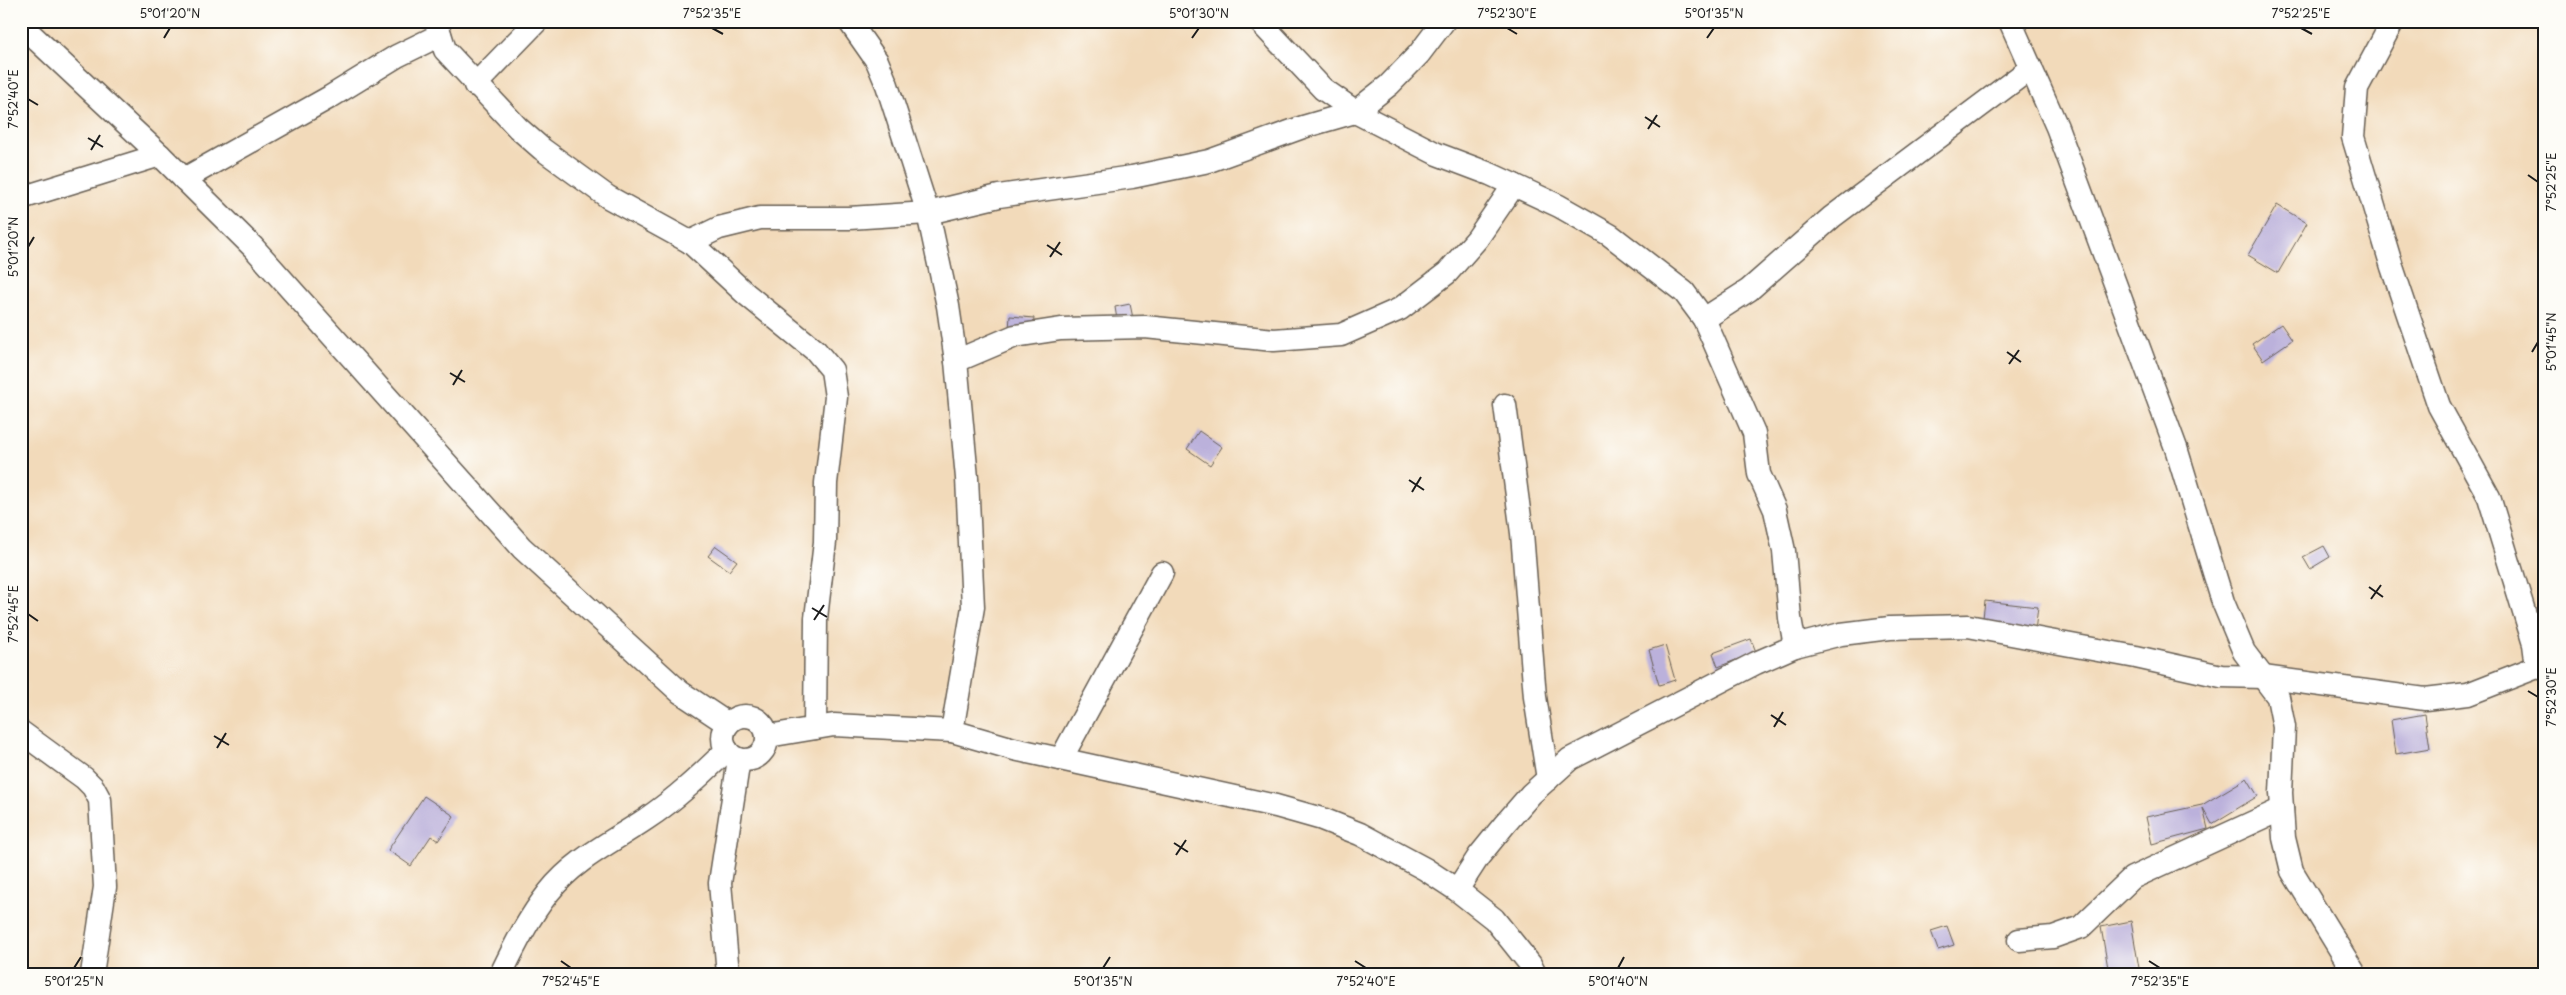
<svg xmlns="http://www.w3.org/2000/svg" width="2566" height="995" font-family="'Playpen Sans',sans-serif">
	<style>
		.building { fill: #bbb1db }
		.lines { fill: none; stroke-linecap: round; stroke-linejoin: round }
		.street-casing { stroke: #675e53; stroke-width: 25 }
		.street { stroke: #fff; stroke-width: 22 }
		.ticks { fill: none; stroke: #1c1c1c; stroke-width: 2 }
		.neatline { fill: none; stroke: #1c1c1c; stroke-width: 2 }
		.ticks-label { font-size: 12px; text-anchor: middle; fill: #1c1c1c }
	</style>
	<rect width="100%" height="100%" fill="#fdfcf7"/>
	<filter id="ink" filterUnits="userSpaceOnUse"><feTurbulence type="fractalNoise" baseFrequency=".02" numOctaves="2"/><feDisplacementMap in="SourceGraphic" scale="10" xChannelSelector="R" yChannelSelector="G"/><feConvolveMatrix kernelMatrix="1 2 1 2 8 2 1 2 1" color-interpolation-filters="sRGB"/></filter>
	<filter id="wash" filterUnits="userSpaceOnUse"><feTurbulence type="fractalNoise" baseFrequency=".0096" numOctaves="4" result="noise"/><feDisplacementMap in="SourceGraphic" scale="20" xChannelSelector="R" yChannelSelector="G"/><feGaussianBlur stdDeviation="1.12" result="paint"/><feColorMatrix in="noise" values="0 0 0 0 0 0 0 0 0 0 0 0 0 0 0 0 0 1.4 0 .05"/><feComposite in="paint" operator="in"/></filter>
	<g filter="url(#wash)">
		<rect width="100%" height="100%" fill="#f2daba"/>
		<g id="blocks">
			<g class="building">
				<path d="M 2277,205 L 2307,223 L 2278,273 L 2248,255 Z"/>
				<path d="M 1130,304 L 1134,323 L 1118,326 L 1115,307 Z"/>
				<path d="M 1010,316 L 1034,318 L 1032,332 L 1009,329 Z"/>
				<path d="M 2281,324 L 2292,340 L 2263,360 L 2252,344 Z"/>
				<path d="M 1199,431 L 1222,447 L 1210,465 L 1187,449 Z"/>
				<path d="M 716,546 L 737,561 L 729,571 L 708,556 Z"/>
				<path d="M 2324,546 L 2330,557 L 2310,569 L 2303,557 Z"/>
				<path d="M 1985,601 L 2038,607 L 2035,631 L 1982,626 Z"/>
				<path d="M 1751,639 L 1756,652 L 1718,667 L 1713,653 Z"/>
				<path d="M 1665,645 L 1675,680 L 1659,685 L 1649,650 Z"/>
				<path d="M 2425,714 L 2430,748 L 2396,754 L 2391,720 Z"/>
				<path d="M 2247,778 L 2258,796 L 2212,824 L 2203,808 L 2208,829 L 2152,844 L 2146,817 L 2202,805 Z"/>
				<path d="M 424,796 L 454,816 L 438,841 L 431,836 L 411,866 L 388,850 Z"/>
				<path d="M 2131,921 L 2140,974 L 2109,974 L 2101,927 Z"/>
				<path d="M 1947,926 L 1954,945 L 1938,950 L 1931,931 Z"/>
			</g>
		</g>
	</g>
	<g filter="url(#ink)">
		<use href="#blocks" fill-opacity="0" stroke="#675e53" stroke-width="1"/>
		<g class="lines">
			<defs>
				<g id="street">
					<path d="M 436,21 L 445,50 L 518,128 L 542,149 L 608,197 L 690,242 L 746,294 L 816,351 L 832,370 L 836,397 L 826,483 L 825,542 L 816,618 L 815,728"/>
					<path d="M 849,21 L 877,61 L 887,85 L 928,213 L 948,306 L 956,361 L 967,478 L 973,607 L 952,731"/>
					<path d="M 1259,21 L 1323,89 L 1359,114 L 1437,154 L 1490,174 L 1559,206 L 1610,235 L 1684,292 L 1704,319 L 1754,433 L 1759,474 L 1775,510 L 1784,551 L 1790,618 L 1795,646"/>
					<path d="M 2010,21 L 2057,127 L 2176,448 L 2223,602 L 2244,652 L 2278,697 L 2284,727 L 2281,793 L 2284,838 L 2292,871 L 2355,974"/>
					<path d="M 2393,21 L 2357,88 L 2353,137 L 2392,267 L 2439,406 L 2489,497 L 2534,644 L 2537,667"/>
					<path d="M 21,25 L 160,155 L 253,247 L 522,548 L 680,692 L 728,724"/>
					<path d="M 475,85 L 537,21"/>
					<path d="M 184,179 L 330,97 L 397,56 L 440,35"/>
					<path d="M 21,198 L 160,155"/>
					<path d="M 690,242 L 719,228 L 760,218 L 849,218 L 928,213 L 999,196 L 1132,177 L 1209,161 L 1303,127 L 1355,112 L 1389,85 L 1419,54 L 1444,21"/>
					<path d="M 1704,319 L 1749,290 L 1832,217 L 2031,68"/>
					<path d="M 956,361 L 1015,336 L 1061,329 L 1145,327 L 1274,340 L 1341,335 L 1400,309 L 1447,273 L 1477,239 L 1514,185"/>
					<path d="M 1505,405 L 1522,533 L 1535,697 L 1548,779"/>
					<circle cx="745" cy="738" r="22"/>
					<path d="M 21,732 L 84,778 L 93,787 L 100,800 L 105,887 L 92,974"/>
					<path d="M 768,736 L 834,725 L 952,731 L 1014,749 L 1276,806 L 1322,819 L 1360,834 L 1425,869 L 1457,890 L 1494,919 L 1530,964 L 1535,974"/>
					<path d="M 1061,759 L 1162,573"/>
					<path d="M 1457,890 L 1479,856 L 1505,824 L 1531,794 L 1570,759 L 1756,663 L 1795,646 L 1841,634 L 1890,628 L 1968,626 L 2136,657 L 2221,676 L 2263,677 L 2425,699 L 2468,694 L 2537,667 L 2545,669"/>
					<path d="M 2019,940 L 2053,937 L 2081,927 L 2132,878 L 2282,809"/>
					<path d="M 501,974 C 515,945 529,917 549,892 C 575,859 612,842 646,819 C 676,799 701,775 727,750"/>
					<path d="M 728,974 L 720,883 L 739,759"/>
				</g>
			</defs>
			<use href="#street" class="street-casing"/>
			<use href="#street" class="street"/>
		</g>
	</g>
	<path class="ticks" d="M 712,28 L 723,34M 1507,28 L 1517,34M 2301,28 L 2312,34M 164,38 L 170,28M 1192,38 L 1199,28M 1707,38 L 1714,28M 28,99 L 38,105M 1645,117 L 1660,127M 1648,129 L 1657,115M 88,138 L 103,147M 91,150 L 100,135M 2528,175 L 2538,182M 1047,245 L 1062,255M 28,247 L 34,237M 1050,257 L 1060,242M 2007,352 L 2021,362M 2532,352 L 2538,342M 2009,364 L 2019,350M 450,373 L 465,382M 453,385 L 462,370M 1409,480 L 1424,490M 1412,492 L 1421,477M 2369,587 L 2383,597M 2371,599 L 2381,585M 812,608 L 827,617M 28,614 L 38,621M 814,620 L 824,605M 2528,691 L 2538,697M 1771,715 L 1786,725M 1774,727 L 1783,712M 214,736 L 229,745M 217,748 L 226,733M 1174,843 L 1188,852M 1176,855 L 1186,840M 561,961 L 571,968M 1355,961 L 1366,968M 2149,961 L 2160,968M 74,968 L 81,957M 1103,968 L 1110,957M 1618,968 L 1624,957"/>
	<rect width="2566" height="995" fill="none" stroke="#fdfcf7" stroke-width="55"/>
	<rect x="28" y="28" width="2510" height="940" class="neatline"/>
	<g class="ticks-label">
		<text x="170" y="18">5°01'20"N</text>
		<text x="712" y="18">7°52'35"E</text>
		<text x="1199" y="18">5°01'30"N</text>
		<text x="1507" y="18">7°52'30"E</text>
		<text x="1714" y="18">5°01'35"N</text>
		<text x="2301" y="18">7°52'25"E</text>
		<text transform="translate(14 99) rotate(-90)" y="4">7°52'40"E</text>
		<text transform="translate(2552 182) rotate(-90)" y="4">7°52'25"E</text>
		<text transform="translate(14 247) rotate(-90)" y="4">5°01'20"N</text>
		<text transform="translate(2552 342) rotate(-90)" y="4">5°01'45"N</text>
		<text transform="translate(14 614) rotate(-90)" y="4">7°52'45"E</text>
		<text transform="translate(2552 697) rotate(-90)" y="4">7°52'30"E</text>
		<text x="74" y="986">5°01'25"N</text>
		<text x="571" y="986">7°52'45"E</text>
		<text x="1103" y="986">5°01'35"N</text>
		<text x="1366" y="986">7°52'40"E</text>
		<text x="1618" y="986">5°01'40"N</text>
		<text x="2160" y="986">7°52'35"E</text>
	</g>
</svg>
